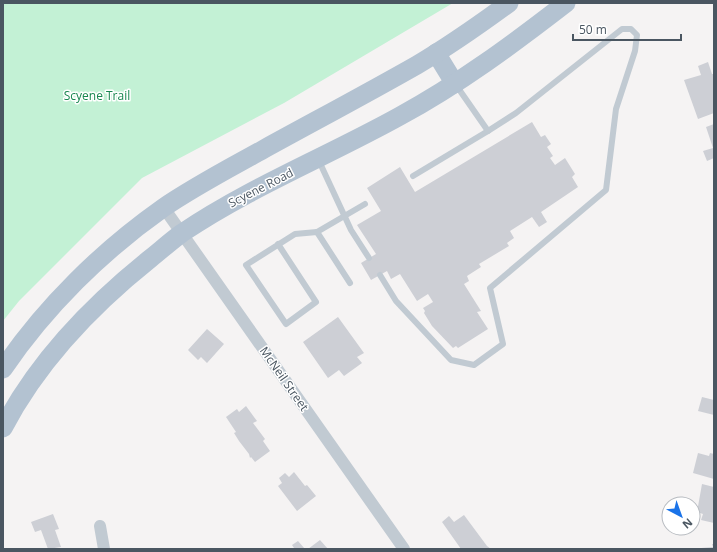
<svg xmlns="http://www.w3.org/2000/svg" width="717" height="552" font-family="'Open Sans',sans-serif">
	<style>
		.green { fill: #c3f1d5 }
		.building { fill: #cdcfd5 }
		.lines { fill: none; stroke-linecap: round; stroke-linejoin: round }
		.service { stroke: #c1cad2; stroke-width: 6 }
		.minor { stroke: #c1cad2; stroke-width: 12 }
		.primary { stroke: #b3c2d1; stroke-width: 19 }
		.labels { text-anchor: middle; stroke-width: 3; stroke-linejoin: round; paint-order: stroke }
		.park-label { font-size: 12px; fill: #17864f; stroke: #fff }
		.street-label { font-size: 12px; fill: #4a5661; stroke: #fff }
	</style>
	<rect width="100%" height="100%" fill="#f5f3f3"/>
	<path class="green" d="M 3,3 L 453,3 L 284,103 L 142,178 L 19,301 L 3,321 Z"/>
	<g class="building">
		<path d="M 708,62 L 712,74 L 714,74 L 714,113 L 698,119 L 684,80 L 701,75 L 698,66 Z"/>
		<path d="M 532,122 L 541,137 L 545,135 L 551,144 L 547,147 L 553,156 L 550,158 L 555,165 L 565,158 L 575,174 L 572,177 L 578,187 L 541,212 L 547,222 L 539,227 L 532,217 L 510,231 L 514,238 L 507,243 L 509,246 L 479,264 L 481,267 L 467,276 L 469,281 L 464,284 L 481,311 L 477,312 L 488,329 L 458,348 L 456,346 L 453,348 L 432,326 L 424,313 L 425,311 L 423,308 L 433,302 L 428,294 L 417,301 L 400,274 L 391,279 L 387,271 L 371,280 L 361,263 L 376,254 L 357,225 L 381,211 L 367,188 L 400,167 L 415,192 Z"/>
		<path d="M 714,124 L 714,158 L 707,161 L 703,151 L 713,148 L 706,127 Z"/>
		<path d="M 338,317 L 364,353 L 357,357 L 362,363 L 344,376 L 339,370 L 328,378 L 303,342 Z"/>
		<path d="M 207,329 L 224,344 L 207,363 L 201,357 L 198,360 L 188,350 Z"/>
		<path d="M 702,397 L 714,400 L 714,415 L 698,411 Z"/>
		<path d="M 246,406 L 257,421 L 253,423 L 265,439 L 263,441 L 270,451 L 255,462 L 251,457 L 250,458 L 249,454 L 239,441 L 234,433 L 236,432 L 226,417 L 237,409 L 239,412 Z"/>
		<path d="M 698,453 L 709,456 L 710,453 L 714,454 L 714,479 L 693,473 Z"/>
		<path d="M 294,472 L 305,486 L 307,485 L 316,496 L 297,511 L 278,486 L 282,483 L 279,478 L 285,473 L 289,477 Z"/>
		<path d="M 702,484 L 714,487 L 714,523 L 701,520 L 703,514 L 697,512 Z"/>
		<path d="M 53,514 L 59,529 L 55,530 L 61,547 L 48,549 L 41,530 L 35,532 L 31,522 Z"/>
		<path d="M 464,515 L 487,546 L 491,549 L 461,549 L 442,522 L 449,516 L 454,522 Z"/>
		<path d="M 320,540 L 328,549 L 308,549 Z"/>
		<path d="M 298,541 L 305,549 L 293,549 L 294,548 L 292,545 Z"/>
		<path d="M 712,544 L 714,544 L 714,549 L 689,549 L 713,547 Z"/>
	</g>
	<g class="lines">
		<g class="service">
			<path d="M 319,161 L 351,230 L 369,258"/>
			<path d="M 413,176 L 488,131"/>
			<path d="M 278,244 L 316,302 L 286,324 L 246,265 L 295,234 L 317,232"/>
			<path d="M 380,275 L 396,301 L 451,360 L 474,365 L 503,344 L 490,288 L 606,190 L 616,109 L 635,51 L 637,35 L 631,29 L 622,29 L 516,113 L 488,131 L 456,85"/>
			<path d="M 350,283 L 317,232 L 365,204"/>
		</g>
		<g class="minor">
			<path d="M 164,208 L 404,549"/>
			<path d="M 100,526 L 104,549"/>
		</g>
		<g class="primary">
			<path d="M 436,53 L 455,84"/>
			<path d="M 3,369 C 45,307 102,251 163,208 C 195,186 230,168 264,149 C 315,121 366,94 417,65 C 449,46 479,25 509,3"/>
			<path d="M 3,428 C 38,361 92,305 151,258 C 161,250 171,241 182,233 C 250,187 328,156 400,116 C 459,84 513,44 566,3"/>
		</g>
	</g>
	<g class="labels">
		<g class="park-label">
			<text x="97" y="100">Scyene Trail</text>
		</g>
		<g class="street-label">
			<text transform="translate(261 188) rotate(-27)" y="4">Scyene Road</text>
			<text transform="translate(284 379) rotate(55)" y="4">McNeil Street</text>
		</g>
	</g>
	<rect width="717" height="552" fill="none" stroke="#4a5661" stroke-width="8"/>
	<g transform="translate(681 516) rotate(139)"><circle r="19" fill="#ffffff" stroke="#b7bbc0"/>
	<path d="M0-3L7 15L0 10L-7 15Z" fill="#1a73e8"/>
	<text y="-6" font-size="11" font-weight="bold" text-anchor="middle" fill="#4a5661">N</text>
	</g>
	<path d="M573 34v6h108v-6" fill="none" stroke="#4a5661" stroke-width="2"/>
	<text x="579" y="34" font-size="12" fill="#4a5661" stroke="#ffffff" stroke-width="3" paint-order="stroke">50 m</text>
</svg>
